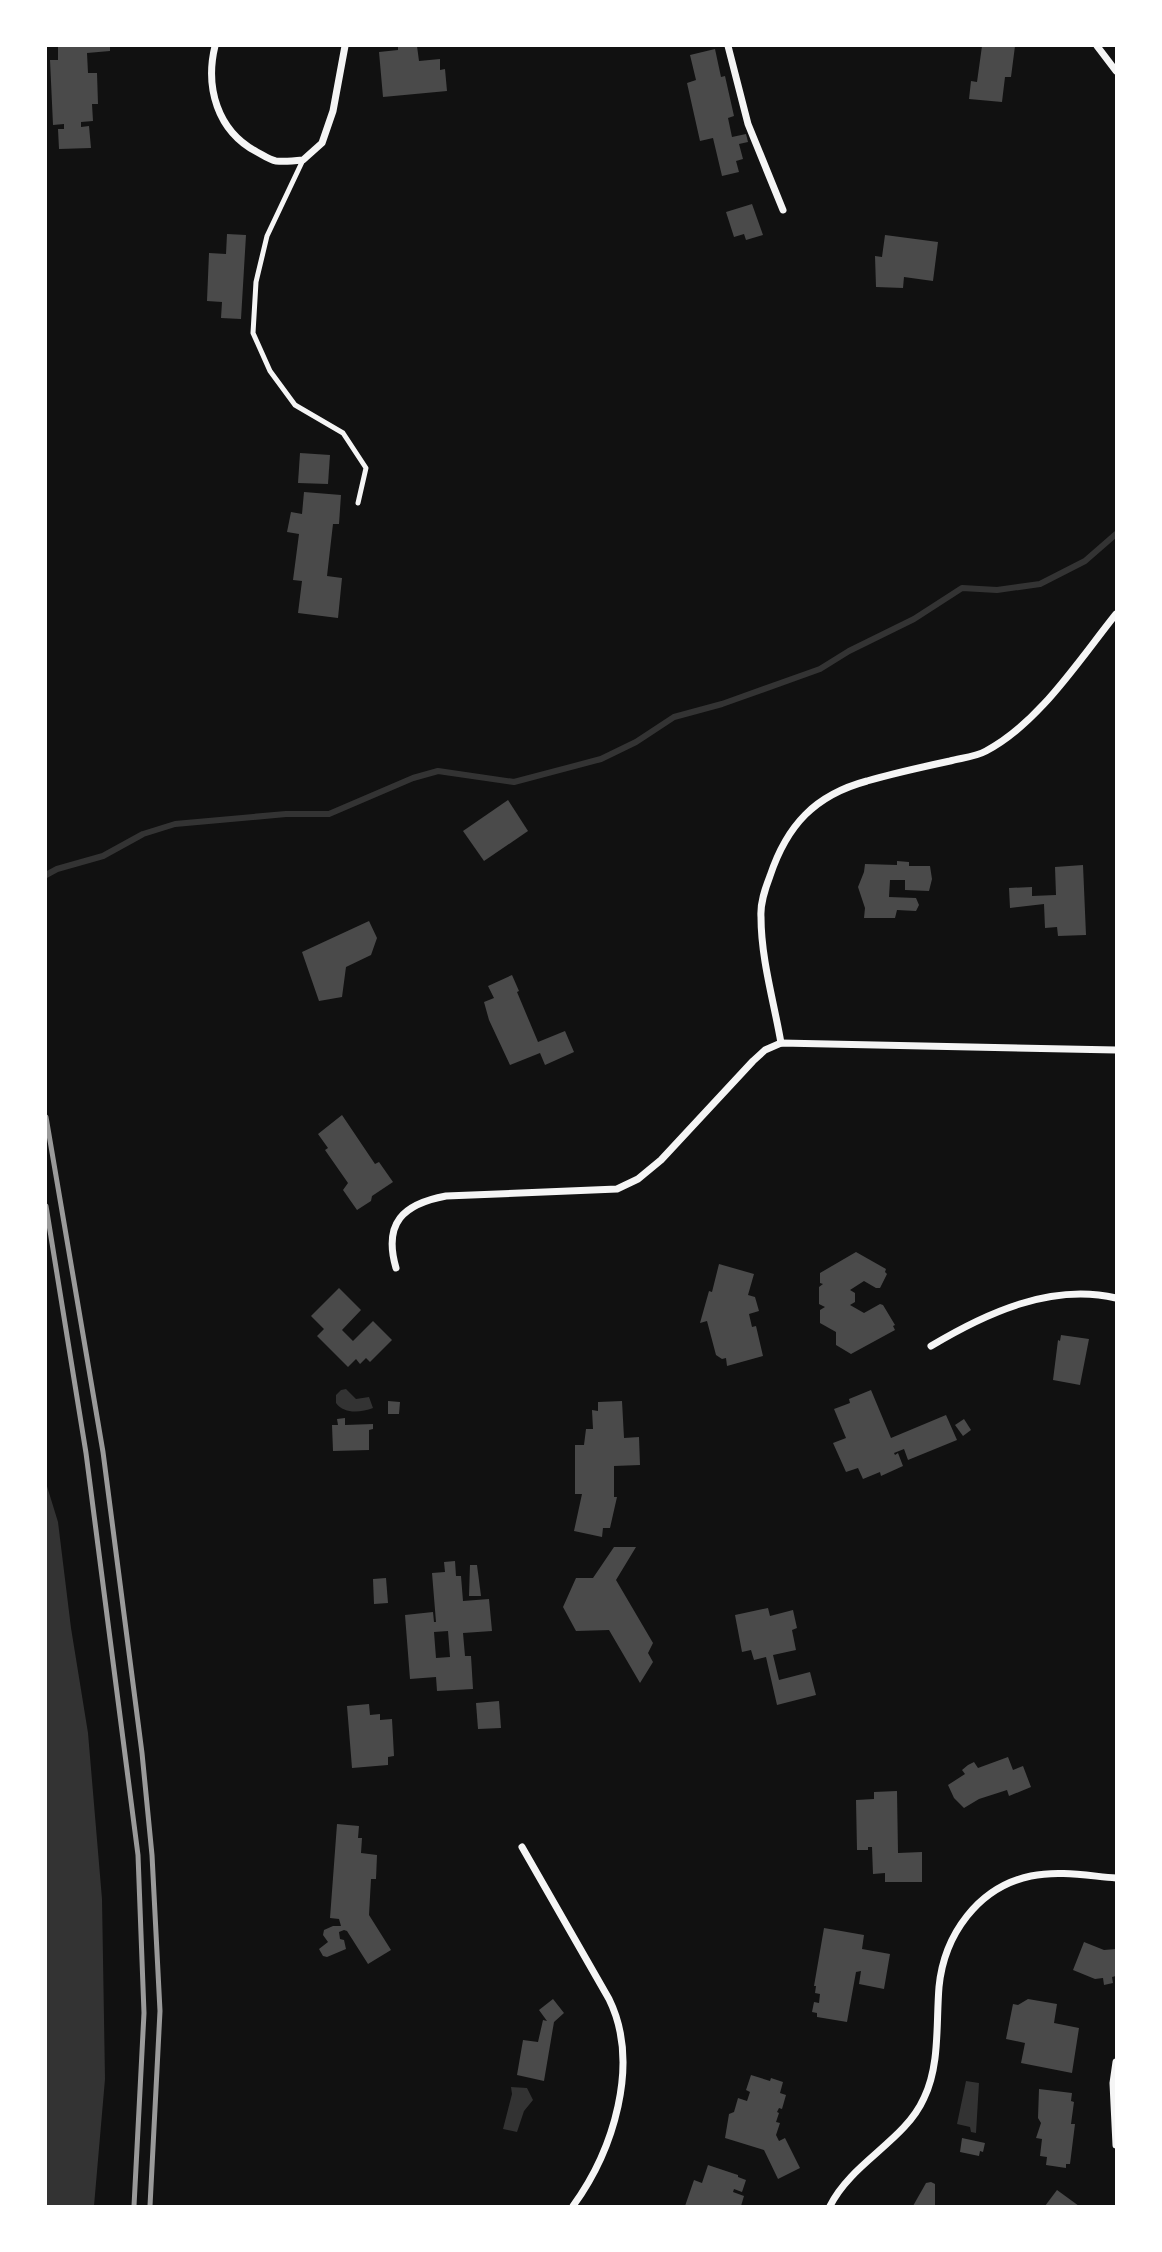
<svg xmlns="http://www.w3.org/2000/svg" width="1162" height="2252" font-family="Helvetica,sans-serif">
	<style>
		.water { fill: #333 }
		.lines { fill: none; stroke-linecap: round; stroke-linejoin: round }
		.stream { stroke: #333; stroke-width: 6 }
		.building { fill: #4a4a4a; fill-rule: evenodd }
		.service { stroke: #f5f5f5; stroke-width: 5 }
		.minor { stroke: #f5f5f5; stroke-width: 7 }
		.rail { stroke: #9a9a9a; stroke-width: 5 }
	</style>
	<rect width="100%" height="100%" fill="#111"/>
	<g class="water">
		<path d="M 346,1389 L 356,1399 L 369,1397 L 373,1408 C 360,1413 344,1414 336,1403 L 336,1395 L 341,1390 Z"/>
		<path d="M 46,1483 L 58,1522 L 71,1628 L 88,1733 L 102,1899 L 105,2079 L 94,2206 L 46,2206 Z"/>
		<path d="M 966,2081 L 979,2083 L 976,2133 L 971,2132 L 970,2127 L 957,2124 Z"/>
		<path d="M 511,2087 L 527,2088 L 533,2100 L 524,2111 L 517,2132 L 503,2129 L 512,2094 Z"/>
	</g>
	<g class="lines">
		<path class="stream" d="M 46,875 L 57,869 L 103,856 L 143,834 L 175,824 L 286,814 L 329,814 L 413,778 L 438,771 L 514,782 L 601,759 L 636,742 L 674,717 L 722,704 L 820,669 L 849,651 L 914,619 L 962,588 L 997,590 L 1040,584 L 1085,561 L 1116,534"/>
	</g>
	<g class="building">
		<path d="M 58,46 L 110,46 L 110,51 L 87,53 L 88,73 L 97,73 L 98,104 L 92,104 L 93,121 L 81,122 L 81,127 L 89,126 L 91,148 L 59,149 L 58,129 L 64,129 L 64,124 L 53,125 L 50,60 L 58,60 Z"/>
		<path d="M 398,46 L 417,46 L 419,61 L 440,59 L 440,70 L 445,69 L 447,91 L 383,97 L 379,52 L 398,50 Z"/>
		<path d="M 982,46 L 1015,46 L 1011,77 L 1005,77 L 1002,102 L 969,99 L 971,81 L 977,82 Z"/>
		<path d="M 715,49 L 721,77 L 725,76 L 734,116 L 728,118 L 732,137 L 746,134 L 748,142 L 739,144 L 743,159 L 736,161 L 739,172 L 722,176 L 713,138 L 700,141 L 687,83 L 696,80 L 690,55 Z"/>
		<path d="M 752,204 L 763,235 L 746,240 L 744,234 L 734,237 L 726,212 Z"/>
		<path d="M 227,234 L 246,235 L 241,319 L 221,318 L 222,302 L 207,301 L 209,253 L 226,254 Z"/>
		<path d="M 885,235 L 938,242 L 933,281 L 904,277 L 903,288 L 876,287 L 875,256 L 882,257 Z"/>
		<path d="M 300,453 L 330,455 L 328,484 L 298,483 Z"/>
		<path d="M 304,492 L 341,495 L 339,524 L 333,524 L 327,576 L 342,578 L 338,618 L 298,613 L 302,581 L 293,580 L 299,534 L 287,532 L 291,512 L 302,514 Z"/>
		<path d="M 508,800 L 528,831 L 484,861 L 463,831 Z"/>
		<path d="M 897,861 L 909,862 L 909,866 L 930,866 L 932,879 L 929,891 L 905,890 L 905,880 L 890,880 L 889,897 L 916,898 L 919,905 L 916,911 L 897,910 L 895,918 L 864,918 L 865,908 L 858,887 L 864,872 L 865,864 L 897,865 Z"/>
		<path d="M 1083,865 L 1086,935 L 1058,936 L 1057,927 L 1045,928 L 1044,904 L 1010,908 L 1009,888 L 1032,887 L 1032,896 L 1056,895 L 1055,867 Z"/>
		<path d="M 369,921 L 377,938 L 371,955 L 346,967 L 342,997 L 319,1001 L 302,952 Z"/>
		<path d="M 512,975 L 519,991 L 517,992 L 538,1042 L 565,1031 L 574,1052 L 545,1065 L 540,1053 L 510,1065 L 489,1020 L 484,1002 L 494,998 L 488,986 Z"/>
		<path d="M 342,1115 L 375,1164 L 379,1162 L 393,1182 L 372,1196 L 371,1201 L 357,1210 L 343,1190 L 348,1183 L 325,1150 L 328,1148 L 318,1134 Z"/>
		<path d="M 856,1252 L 886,1269 L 885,1272 L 887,1274 L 880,1288 L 876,1288 L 864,1281 L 850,1290 L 855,1293 L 855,1302 L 850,1305 L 864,1313 L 880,1304 L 883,1305 L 895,1325 L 893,1326 L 895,1330 L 851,1354 L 836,1345 L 836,1332 L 820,1323 L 820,1310 L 825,1307 L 819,1304 L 819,1287 L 823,1284 L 820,1283 L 820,1273 Z"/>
		<path d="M 719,1264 L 754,1274 L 748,1295 L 755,1297 L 759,1311 L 749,1314 L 752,1327 L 756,1326 L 763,1356 L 727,1366 L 726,1358 L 722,1359 L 716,1355 L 707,1321 L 700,1323 L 709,1291 L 712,1292 Z"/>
		<path d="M 339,1288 L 361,1310 L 342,1330 L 353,1341 L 373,1321 L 392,1340 L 370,1362 L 366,1358 L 360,1364 L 356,1359 L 348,1367 L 317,1336 L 324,1329 L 311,1316 Z"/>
		<path d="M 1061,1335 L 1089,1339 L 1080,1385 L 1053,1380 L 1058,1340 L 1060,1341 Z"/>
		<path d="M 871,1390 L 891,1438 L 946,1415 L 957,1440 L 908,1460 L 904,1449 L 894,1453 L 895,1455 L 898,1453 L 903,1466 L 881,1476 L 880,1472 L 863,1479 L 858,1468 L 846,1472 L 833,1443 L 846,1438 L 834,1409 L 850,1403 L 849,1399 Z"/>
		<path d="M 388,1401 L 400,1402 L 399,1414 L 388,1414 Z"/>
		<path d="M 622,1401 L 624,1438 L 639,1437 L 640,1465 L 614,1466 L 614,1497 L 617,1497 L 610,1528 L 603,1528 L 602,1537 L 574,1531 L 582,1494 L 575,1494 L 575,1445 L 584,1445 L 586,1429 L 593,1429 L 592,1410 L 598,1411 L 598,1402 Z"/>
		<path d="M 345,1418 L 345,1425 L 373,1424 L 373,1429 L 369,1430 L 369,1450 L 333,1451 L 332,1425 L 338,1425 L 337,1419 Z"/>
		<path d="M 964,1419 L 971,1430 L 963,1436 L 955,1425 Z"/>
		<path d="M 614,1547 L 636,1547 L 616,1580 L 653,1643 L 648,1653 L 653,1662 L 640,1683 L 609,1630 L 576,1631 L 563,1607 L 576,1578 L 593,1578 Z"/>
		<path d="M 455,1561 L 456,1576 L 461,1576 L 463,1601 L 489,1599 L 492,1631 L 463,1633 L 465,1656 L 471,1656 L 473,1689 L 437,1691 L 436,1677 L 410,1679 L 405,1615 L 433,1612 L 434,1622 L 436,1622 L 432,1573 L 445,1572 L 444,1562 ZM 448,1631 L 450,1657 L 436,1658 L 434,1632 Z"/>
		<path d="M 470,1565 L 477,1565 L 481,1596 L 469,1596 Z"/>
		<path d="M 386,1578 L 388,1603 L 374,1604 L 373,1579 Z"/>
		<path d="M 768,1608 L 770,1616 L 793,1610 L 797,1628 L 792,1630 L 796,1650 L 773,1655 L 779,1680 L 810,1672 L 816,1695 L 777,1705 L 766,1657 L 754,1660 L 751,1650 L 742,1652 L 735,1615 Z"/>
		<path d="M 499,1701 L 501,1728 L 478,1729 L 476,1703 Z"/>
		<path d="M 369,1704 L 370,1715 L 380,1714 L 380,1720 L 392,1719 L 394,1756 L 388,1757 L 388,1765 L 352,1768 L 347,1706 Z"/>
		<path d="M 1008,1757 L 1013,1770 L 1023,1766 L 1031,1787 L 1009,1796 L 1007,1790 L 979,1799 L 964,1808 L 954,1798 L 948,1785 L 965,1774 L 962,1770 L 968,1765 L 974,1762 L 978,1768 Z"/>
		<path d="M 897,1791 L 898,1853 L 922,1852 L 922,1882 L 885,1882 L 885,1873 L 873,1874 L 872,1847 L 868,1847 L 868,1850 L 857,1850 L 856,1800 L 874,1799 L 874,1792 Z"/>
		<path d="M 337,1824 L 359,1826 L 358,1838 L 362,1838 L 361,1853 L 377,1855 L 376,1879 L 371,1879 L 369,1915 L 391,1950 L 368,1964 L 347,1931 L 344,1930 L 339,1932 L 340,1939 L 344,1940 L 346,1949 L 327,1957 L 323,1956 L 319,1949 L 328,1942 L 323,1935 L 324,1930 L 333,1926 L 341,1926 L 339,1919 L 330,1918 Z"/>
		<path d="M 824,1928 L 864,1935 L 862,1949 L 890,1954 L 884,1989 L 859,1984 L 861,1971 L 856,1972 L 847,2022 L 817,2017 L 817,2013 L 812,2012 L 814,2002 L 819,2003 L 820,1994 L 815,1993 L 816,1986 L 814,1986 Z"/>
		<path d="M 1084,1942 L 1104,1950 L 1116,1949 L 1116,1976 L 1112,1977 L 1113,1983 L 1104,1985 L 1103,1978 L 1095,1979 L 1073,1970 Z"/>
		<path d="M 553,1999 L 564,2013 L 554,2022 L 544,2081 L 517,2075 L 523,2040 L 538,2042 L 543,2020 L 547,2021 L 539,2010 Z"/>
		<path d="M 1028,1999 L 1057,2004 L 1054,2023 L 1079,2028 L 1072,2073 L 1021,2063 L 1025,2043 L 1006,2039 L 1013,2004 L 1018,2005 Z"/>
		<path d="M 751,2075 L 770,2081 L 771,2078 L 783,2082 L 780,2093 L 786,2095 L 782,2109 L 779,2108 L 777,2112 L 779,2113 L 776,2122 L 780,2123 L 776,2135 L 779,2141 L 785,2138 L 800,2168 L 778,2179 L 764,2150 L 725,2138 L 729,2114 L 734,2112 L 738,2098 L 747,2101 L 750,2092 L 746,2090 Z"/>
		<path d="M 1039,2089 L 1072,2093 L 1071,2101 L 1074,2102 L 1071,2124 L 1075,2124 L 1070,2164 L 1066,2164 L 1066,2168 L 1046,2165 L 1047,2157 L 1040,2156 L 1042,2139 L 1036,2138 L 1041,2123 L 1038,2118 Z"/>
		<path d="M 962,2138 L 985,2143 L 983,2152 L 980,2151 L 979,2156 L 960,2152 Z"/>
		<path d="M 708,2165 L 738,2175 L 738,2177 L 746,2180 L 742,2192 L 734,2189 L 733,2192 L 744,2196 L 741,2206 L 685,2206 L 694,2180 L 702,2183 Z"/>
		<path d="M 931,2182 L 935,2184 L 935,2206 L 913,2206 L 926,2183 Z"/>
		<path d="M 1057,2190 L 1079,2206 L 1045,2206 Z"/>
	</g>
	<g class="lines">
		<path class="service" d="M 303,160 L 267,236 L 256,282 L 253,333 L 270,371 L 295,405 L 343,433 L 366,468 L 358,503"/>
		<g class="minor">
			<path d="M 215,46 C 205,87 217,131 257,152 C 263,155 269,160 276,161 C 285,162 294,161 303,160 L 322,143 L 333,111 L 345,46"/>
			<path d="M 728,46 L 748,124 L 783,210"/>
			<path d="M 1097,46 L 1116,71"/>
			<path d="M 781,1043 C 774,1002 761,959 761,917 C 760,903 765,889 770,876 C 787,825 815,795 867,781 C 894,773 922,767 950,761 C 961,758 975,757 986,751 C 1039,723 1079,660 1116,614"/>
			<path d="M 396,1268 C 383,1223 403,1204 446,1196 L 617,1189 L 638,1179 L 661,1160 L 753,1061 L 765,1050 L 781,1043 L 1116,1050"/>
			<path d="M 931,1346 C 986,1313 1051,1283 1116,1298"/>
			<path d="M 522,1847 L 609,1999 C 641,2064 613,2151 573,2206"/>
			<path d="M 1116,2062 L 1113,2083 L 1116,2145"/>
			<path d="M 830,2206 C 852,2162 905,2141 924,2098 C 940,2065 936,2024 939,1987 C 944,1935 978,1887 1031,1876 C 1059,1870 1089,1876 1116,1878"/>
		</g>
		<g class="rail">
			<path d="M 46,1117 L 103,1452 L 142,1753 L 152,1855 L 160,2011 L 150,2206"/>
			<path d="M 46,1206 L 86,1453 L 138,1855 L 144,2013 L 134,2206"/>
		</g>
	</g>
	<rect width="1162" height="2252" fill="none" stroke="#ffffff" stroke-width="94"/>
</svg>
